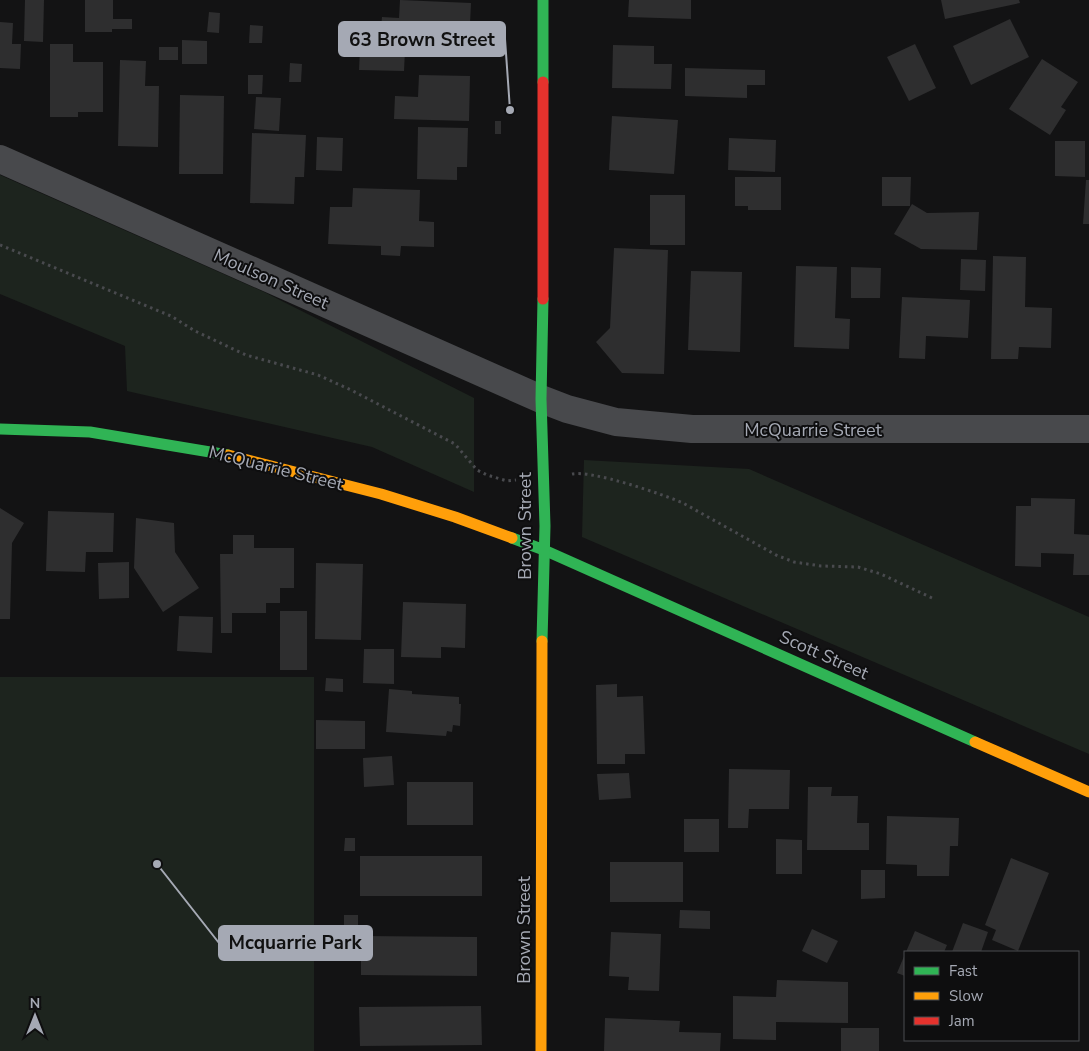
<svg xmlns="http://www.w3.org/2000/svg" width="1089" height="1051" font-family="'Nunito Sans',sans-serif">
	<style>
		.green { fill: #1d241e }
		.building { fill: #2e2e2f }
		.lines { fill: none; stroke-linecap: round; stroke-linejoin: round }
		.path { stroke: #494a4e; stroke-width: 3; stroke-dasharray: 2.5 4; stroke-linecap: butt }
		.street { stroke: #48494c; stroke-width: 28 }
		.fast { stroke: #30b455; stroke-width: 11 }
		.slow { stroke: #ff9f0a; stroke-width: 11 }
		.jam { stroke: #e5322d; stroke-width: 11 }
		.labels { text-anchor: middle; stroke-width: 4; stroke-linejoin: round; paint-order: stroke }
		.street-label { font-size: 18px; fill: #a5a9b4; stroke: #0e0e0f }
		.leader { fill: none; stroke: #a5a9b4; stroke-width: 2 }
		.callout-dot { fill: #a5a9b4; stroke: #0e0e0f; stroke-width: 2 }
		.callout { fill: #a5a9b4; stroke: #a5a9b4; stroke-width: 2 }
		.callout-label { font-size: 19px; text-anchor: middle; font-weight: bold; fill: #111 }
	</style>
	<rect width="100%" height="100%" fill="#131314"/>
	<g class="green">
		<path d="M 0,175 L 264,292 L 474,398 L 474,492 L 372,447 L 127,391 L 125,346 L 0,294 Z"/>
		<path d="M 584,460 L 749,469 L 1089,617 L 1089,754 L 582,537 Z"/>
		<rect x="0" y="677" width="314" height="374"/>
	</g>
	<g class="building">
		<path d="M 25,0 L 44,0 L 43,42 L 24,41 Z"/>
		<path d="M 85,0 L 113,0 L 113,19 L 132,19 L 132,29 L 112,29 L 112,32 L 85,32 Z"/>
		<path d="M 400,0 L 471,3 L 469,45 L 380,40 L 382,17 L 399,18 Z"/>
		<path d="M 629,0 L 691,0 L 691,19 L 628,17 Z"/>
		<path d="M 941,0 L 1019,0 L 1020,3 L 945,19 Z"/>
		<path d="M 209,12 L 220,13 L 219,33 L 207,32 Z"/>
		<path d="M 1010,19 L 1029,57 L 971,85 L 953,46 Z"/>
		<path d="M 0,22 L 13,23 L 12,44 L 21,44 L 20,69 L 0,68 Z"/>
		<path d="M 250,25 L 263,26 L 262,43 L 249,43 Z"/>
		<path d="M 182,40 L 207,41 L 207,64 L 182,64 Z"/>
		<path d="M 50,44 L 73,44 L 73,62 L 103,62 L 103,112 L 78,112 L 78,117 L 50,117 Z"/>
		<path d="M 915,44 L 936,88 L 909,101 L 887,57 Z"/>
		<path d="M 613,45 L 654,46 L 654,64 L 672,64 L 671,89 L 612,88 Z"/>
		<rect x="159" y="47" width="19" height="13"/>
		<path d="M 360,49 L 405,50 L 404,71 L 359,70 Z"/>
		<path d="M 1042,59 L 1078,82 L 1061,107 L 1066,110 L 1050,135 L 1009,109 Z"/>
		<path d="M 120,60 L 146,61 L 145,86 L 159,86 L 158,147 L 118,146 Z"/>
		<path d="M 290,63 L 302,64 L 301,82 L 289,82 Z"/>
		<path d="M 685,68 L 765,70 L 765,85 L 747,85 L 747,98 L 685,96 Z"/>
		<path d="M 248,75 L 263,75 L 262,94 L 248,94 Z"/>
		<path d="M 419,75 L 470,76 L 469,121 L 394,119 L 395,96 L 418,97 Z"/>
		<path d="M 180,95 L 224,96 L 223,174 L 179,174 Z"/>
		<path d="M 256,97 L 281,98 L 279,131 L 254,129 Z"/>
		<path d="M 612,116 L 678,120 L 674,174 L 609,170 Z"/>
		<rect x="495" y="121" width="6" height="13"/>
		<path d="M 418,127 L 468,128 L 467,167 L 457,167 L 457,180 L 417,179 Z"/>
		<path d="M 252,133 L 306,135 L 304,177 L 295,177 L 294,204 L 250,203 Z"/>
		<path d="M 317,137 L 343,138 L 342,171 L 316,170 Z"/>
		<path d="M 729,138 L 776,140 L 775,172 L 728,170 Z"/>
		<path d="M 1055,141 L 1085,141 L 1085,177 L 1055,176 Z"/>
		<path d="M 735,177 L 781,177 L 781,210 L 748,210 L 748,206 L 735,206 Z"/>
		<path d="M 882,177 L 911,177 L 910,206 L 882,206 Z"/>
		<path d="M 1086,180 L 1089,180 L 1089,224 L 1083,224 Z"/>
		<path d="M 353,188 L 420,190 L 419,221 L 434,222 L 434,247 L 401,246 L 400,256 L 381,255 L 381,246 L 328,244 L 330,207 L 352,207 Z"/>
		<rect x="650" y="195" width="35" height="50"/>
		<path d="M 912,204 L 927,213 L 979,212 L 977,250 L 921,249 L 894,234 Z"/>
		<path d="M 614,248 L 668,250 L 664,374 L 622,373 L 596,342 L 610,328 Z"/>
		<path d="M 993,256 L 1026,257 L 1025,307 L 1052,308 L 1051,348 L 1019,347 L 1018,359 L 991,359 Z"/>
		<path d="M 961,259 L 986,260 L 985,291 L 960,290 Z"/>
		<path d="M 796,266 L 837,267 L 835,318 L 850,319 L 849,349 L 794,347 Z"/>
		<path d="M 851,267 L 881,268 L 880,298 L 851,298 Z"/>
		<path d="M 691,271 L 742,272 L 740,352 L 688,350 Z"/>
		<path d="M 902,297 L 970,300 L 968,338 L 926,336 L 925,359 L 899,358 Z"/>
		<path d="M 1031,498 L 1075,499 L 1074,534 L 1089,535 L 1089,575 L 1073,575 L 1074,554 L 1041,553 L 1041,567 L 1015,566 L 1016,506 L 1031,506 Z"/>
		<path d="M 0,508 L 24,523 L 12,543 L 10,619 L 0,619 Z"/>
		<path d="M 48,511 L 114,513 L 113,552 L 86,552 L 85,572 L 46,571 Z"/>
		<path d="M 136,518 L 174,523 L 175,552 L 199,588 L 163,612 L 134,568 Z"/>
		<path d="M 233,535 L 254,535 L 254,548 L 294,548 L 294,588 L 280,588 L 280,603 L 266,603 L 266,613 L 232,613 L 232,633 L 221,633 L 220,554 L 233,554 Z"/>
		<path d="M 129,562 L 129,598 L 99,599 L 98,563 Z"/>
		<path d="M 316,563 L 363,564 L 361,640 L 315,639 Z"/>
		<path d="M 403,602 L 466,604 L 465,648 L 441,647 L 441,658 L 401,657 Z"/>
		<rect x="280" y="611" width="27" height="59"/>
		<path d="M 179,616 L 213,617 L 212,653 L 177,651 Z"/>
		<path d="M 364,649 L 394,649 L 394,684 L 363,683 Z"/>
		<path d="M 326,678 L 343,679 L 343,692 L 325,691 Z"/>
		<path d="M 617,684 L 617,697 L 643,696 L 645,754 L 625,754 L 625,764 L 597,764 L 596,685 Z"/>
		<path d="M 389,689 L 412,691 L 412,694 L 459,697 L 459,704 L 461,704 L 460,726 L 453,725 L 452,732 L 447,731 L 446,736 L 386,732 Z"/>
		<path d="M 316,720 L 365,721 L 365,749 L 316,749 Z"/>
		<path d="M 392,756 L 394,785 L 364,787 L 363,758 Z"/>
		<path d="M 729,769 L 790,770 L 789,809 L 749,809 L 748,828 L 728,828 Z"/>
		<path d="M 629,773 L 631,798 L 599,800 L 597,774 Z"/>
		<rect x="407" y="782" width="66" height="43"/>
		<path d="M 808,787 L 832,787 L 831,796 L 858,796 L 857,823 L 869,823 L 869,850 L 807,850 Z"/>
		<path d="M 887,816 L 959,818 L 958,846 L 950,846 L 949,876 L 917,876 L 917,865 L 886,864 Z"/>
		<rect x="684" y="819" width="35" height="33"/>
		<path d="M 345,838 L 355,838 L 355,851 L 344,851 Z"/>
		<path d="M 776,839 L 802,840 L 802,874 L 776,874 Z"/>
		<rect x="360" y="856" width="122" height="40"/>
		<path d="M 1011,858 L 1049,873 L 1018,951 L 992,940 L 996,930 L 985,925 Z"/>
		<rect x="610" y="862" width="73" height="40"/>
		<path d="M 861,870 L 885,870 L 885,898 L 861,899 Z"/>
		<path d="M 680,910 L 710,911 L 710,929 L 679,928 Z"/>
		<rect x="344" y="915" width="14" height="14"/>
		<path d="M 963,923 L 988,932 L 981,952 L 952,952 Z"/>
		<path d="M 812,929 L 838,941 L 827,963 L 802,951 Z"/>
		<path d="M 915,931 L 947,945 L 944,952 L 906,952 Z"/>
		<path d="M 611,932 L 661,934 L 659,991 L 628,990 L 629,977 L 609,976 Z"/>
		<path d="M 361,936 L 477,937 L 477,976 L 361,975 Z"/>
		<path d="M 905,954 L 905,976 L 897,973 Z"/>
		<path d="M 777,980 L 848,982 L 848,1023 L 776,1022 L 776,1040 L 733,1039 L 733,996 L 776,997 Z"/>
		<path d="M 481,1006 L 482,1045 L 360,1046 L 359,1007 Z"/>
		<path d="M 605,1018 L 680,1021 L 679,1032 L 721,1033 L 720,1051 L 604,1051 Z"/>
		<rect x="841" y="1028" width="38" height="23"/>
	</g>
	<g class="lines">
		<g class="path">
			<path d="M 0,245 L 171,316 L 195,331 L 246,355 L 318,375 L 351,390 L 455,444 L 477,470 L 487,475 L 507,481 L 516,480"/>
			<path d="M 572,474 C 592,470 662,494 683,503 L 776,555 L 794,562 L 821,566 L 858,567 L 881,574 L 932,598"/>
		</g>
		<path class="street" d="M 0,159 L 541,399 L 567,409 L 616,422 L 692,429 L 1089,429"/>
		<g class="fast">
			<path d="M 543,0 L 543,82"/>
			<path d="M 0,429 L 90,432 L 228,455"/>
			<path d="M 512,538 L 544,550 L 975,742"/>
			<path d="M 542,641 L 545,526 L 541,399 L 543,299"/>
		</g>
		<g class="slow">
			<path d="M 228,455 L 381,494 L 455,517 L 512,538"/>
			<path d="M 975,742 L 1089,792"/>
			<path d="M 541,1051 L 542,641"/>
		</g>
		<path class="jam" d="M 543,82 L 543,299"/>
	</g>
	<g class="labels">
		<g class="street-label">
			<text transform="translate(271 279) rotate(24)" y="6">Moulson Street</text>
			<text x="813" y="436">McQuarrie Street</text>
			<text transform="translate(276 468) rotate(14)" y="6">McQuarrie Street</text>
			<text transform="translate(525 526) rotate(-90)" y="6">Brown Street</text>
			<text transform="translate(824 655) rotate(24)" y="6">Scott Street</text>
			<text transform="translate(524 930) rotate(-90)" y="6">Brown Street</text>
		</g>
	</g>
	<path class="leader" d="M510 110L505 39M157 864L219 943"/>
	<g class="callout-dot">
		<circle cx="510" cy="110" r="5"/>
		<circle cx="157" cy="864" r="5"/>
	</g>
	<g class="callout">
		<rect x="339" y="22" width="166" height="34" rx="5"/>
		<rect x="219" y="926" width="153" height="34" rx="5"/>
	</g>
	<g class="callout-label">
		<text x="422" y="46">63 Brown Street</text>
		<text x="295" y="949">Mcquarrie Park</text>
	</g>
	<rect x="904" y="951" width="175" height="90" fill="#0e0e0f" stroke="#4a4c51"/>
	<rect x="914" y="967" width="25" height="8" fill="#30b455" stroke="#4a4c51"/>
	<text x="949" y="976" font-size="15" fill="#a5a9b4">Fast</text>
	<rect x="914" y="992" width="25" height="8" fill="#ff9f0a" stroke="#4a4c51"/>
	<text x="949" y="1001" font-size="15" fill="#a5a9b4">Slow</text>
	<rect x="914" y="1017" width="25" height="8" fill="#e5322d" stroke="#4a4c51"/>
	<text x="949" y="1026" font-size="15" fill="#a5a9b4">Jam</text>
	<g transform="translate(35 1016)" stroke="#0e0e0f" stroke-width="4" paint-order="stroke">
	<path d="M0-4L9 19L0 12L-9 19Z" fill="#a5a9b4"/>
	<text y="-8" font-size="14" font-weight="bold" text-anchor="middle" fill="#a5a9b4">N</text>
	</g>
</svg>
